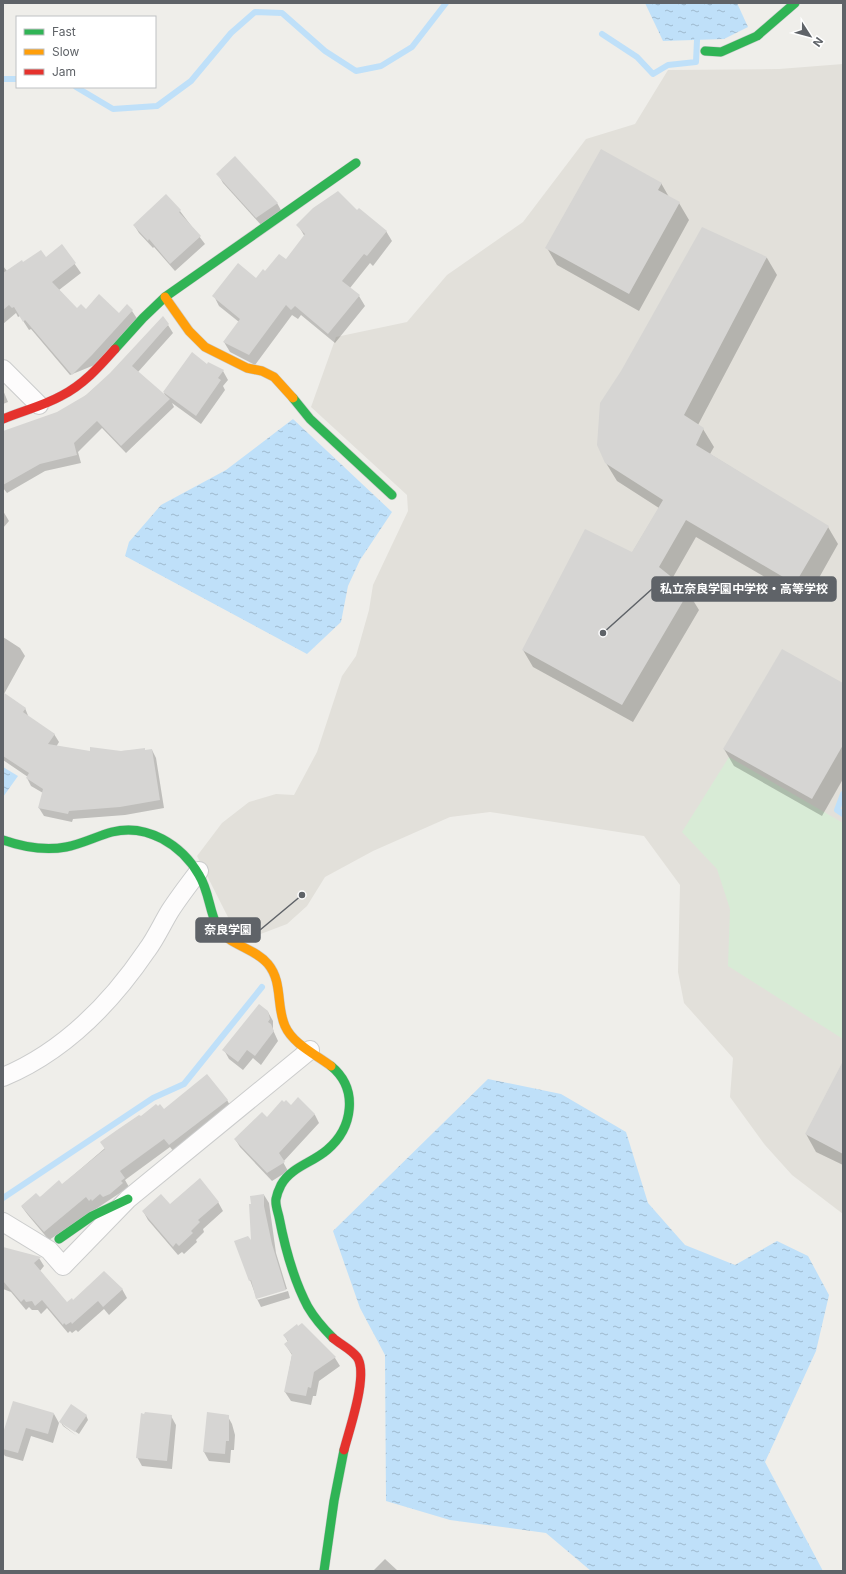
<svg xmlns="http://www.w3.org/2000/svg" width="846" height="1574" font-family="Inter,'Noto Sans JP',sans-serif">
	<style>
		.education { fill: #e2e0da }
		.garden { fill: #d8ebd6 }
		.water { fill: url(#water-ripples) }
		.shadow { fill: #0003 }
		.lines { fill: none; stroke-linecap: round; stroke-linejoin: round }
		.stream { stroke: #bfe0f9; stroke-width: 6 }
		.building { fill: #d6d5d3 }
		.street-casing { stroke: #cbcccc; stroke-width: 20 }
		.fast-casing { stroke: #cacacb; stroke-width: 10 }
		.slow-casing { stroke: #cacacb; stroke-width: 10 }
		.jam-casing { stroke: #cacacb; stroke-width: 10 }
		.street { stroke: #fdfcfc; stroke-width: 18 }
		.fast { stroke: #30b455; stroke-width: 9 }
		.slow { stroke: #ff9f0a; stroke-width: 9 }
		.jam { stroke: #e5322d; stroke-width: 9 }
		.leader { fill: none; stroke: #5f6368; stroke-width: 1.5 }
		.callout-dot { fill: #5f6368; stroke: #fff; stroke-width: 1.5 }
		.callout { fill: #5f6368; stroke: #5f6368; stroke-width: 1.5 }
		.callout-label { font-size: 12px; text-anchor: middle; font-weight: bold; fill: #fff }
	</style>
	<defs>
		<pattern id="water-ripples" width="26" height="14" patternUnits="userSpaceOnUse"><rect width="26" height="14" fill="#bfe0f9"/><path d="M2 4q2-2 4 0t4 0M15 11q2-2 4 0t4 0" fill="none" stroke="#9eb9cd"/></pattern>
	</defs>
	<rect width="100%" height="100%" fill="#efeeea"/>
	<path class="education" d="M 843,64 L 843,1214 L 792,1175 L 765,1145 L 730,1097 L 733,1058 L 684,1003 L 678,972 L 680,885 L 644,836 L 490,812 L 450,817 L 373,851 L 325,877 L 307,906 L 287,924 L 250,938 L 233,927 L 197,856 L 222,823 L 249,802 L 276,794 L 294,795 L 317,752 L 342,676 L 356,656 L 369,610 L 373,585 L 408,511 L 407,495 L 311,407 L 336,337 L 407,322 L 447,275 L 523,222 L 586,139 L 635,124 L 668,70 L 779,69 Z"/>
	<path class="garden" d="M 729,757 L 843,823 L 843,1039 L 728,966 L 730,909 L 717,869 L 682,832 Z"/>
	<g class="water">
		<path d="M 645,3 L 737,3 L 748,27 L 724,39 L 663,41 Z"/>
		<path d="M 293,419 L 392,512 L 360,560 L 348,586 L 341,622 L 307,654 L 125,556 L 129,542 L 161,505 L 226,470 Z"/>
		<path d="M 3,767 L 18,776 L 3,797 Z"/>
		<path d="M 488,1079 L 561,1094 L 626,1132 L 648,1203 L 685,1245 L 735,1265 L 777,1241 L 808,1256 L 829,1295 L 816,1351 L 765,1462 L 823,1571 L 591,1571 L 546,1533 L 450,1520 L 386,1501 L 385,1355 L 360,1308 L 333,1231 Z"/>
	</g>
	<g class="shadow">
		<path d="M 218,174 L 277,203 L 282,212 L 262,226 L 223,183 Z"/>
		<path d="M 661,183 L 669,197 L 679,203 L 689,220 L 639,311 L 557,265 L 547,248 Z"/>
		<path d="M 180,211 L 205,244 L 175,271 L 154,247 L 153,248 L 139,233 L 134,225 Z"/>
		<path d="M 357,211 L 386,231 L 392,241 L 373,266 L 370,263 L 350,288 L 359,296 L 365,306 L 335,343 L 301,315 L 298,319 L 292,315 L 255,365 L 230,352 L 224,342 L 239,322 L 219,306 L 214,296 L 256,279 L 286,260 L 305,237 L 298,225 Z"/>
		<path d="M 702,229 L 767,258 L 777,275 L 698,425 L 703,429 L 714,447 L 710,454 L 828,527 L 838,544 L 806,601 L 696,537 L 672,579 L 688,592 L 699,610 L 633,722 L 533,667 L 523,650 L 632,553 L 659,508 L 617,481 L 606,463 L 622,371 Z"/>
		<path d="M 62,246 L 81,273 L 59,290 L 77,310 L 119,314 L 132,311 L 138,320 L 97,364 L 70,375 L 31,329 L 29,330 L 20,316 L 18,317 L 16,313 L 3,324 L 3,266 L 7,271 L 23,263 L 46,258 Z"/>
		<path d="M 168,325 L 173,333 L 138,372 L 166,397 L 164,393 L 207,366 L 223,371 L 228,380 L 223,386 L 225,390 L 201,424 L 172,403 L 174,407 L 126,453 L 102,428 L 78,452 L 81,463 L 45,471 L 7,493 L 3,488 L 3,432 L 57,413 L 77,403 Z"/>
		<path d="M 3,390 L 8,402 L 3,404 Z"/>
		<path d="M 3,511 L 9,521 L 3,528 Z"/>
		<path d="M 3,637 L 20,648 L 25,656 L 4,694 L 25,708 L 29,718 L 54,734 L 59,742 L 56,747 L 91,752 L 152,750 L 156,758 L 164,808 L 125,815 L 73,819 L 72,822 L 44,816 L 39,808 L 43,793 L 31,786 L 27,778 L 28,777 L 3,760 Z"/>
		<path d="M 843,684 L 843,779 L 822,816 L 734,766 L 724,749 Z"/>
		<path d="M 268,1012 L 273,1021 L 273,1030 L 278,1041 L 261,1065 L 253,1058 L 243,1070 L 229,1059 L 224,1050 Z"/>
		<path d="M 843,1081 L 843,1165 L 816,1152 L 806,1134 Z"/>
		<path d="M 298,1099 L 315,1115 L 319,1123 L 283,1162 L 288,1171 L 272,1181 L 240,1147 L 235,1139 L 267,1118 L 291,1106 Z"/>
		<path d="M 227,1100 L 232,1109 L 175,1153 L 170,1147 L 125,1180 L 129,1187 L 49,1240 L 28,1215 L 22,1207 L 62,1185 L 140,1118 L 164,1110 Z"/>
		<path d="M 264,1195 L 269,1203 L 276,1253 L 287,1289 L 257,1298 L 257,1300 L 288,1291 L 290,1298 L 261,1307 L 257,1299 L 250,1280 L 252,1243 L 252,1205 Z"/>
		<path d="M 218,1202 L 223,1211 L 203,1229 L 204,1232 L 196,1240 L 197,1242 L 184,1254 L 182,1252 L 178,1255 L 148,1220 L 143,1211 L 170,1206 Z"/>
		<path d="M 3,1248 L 39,1258 L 44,1266 L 40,1271 L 67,1303 L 122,1289 L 127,1298 L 109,1315 L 104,1309 L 78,1332 L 76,1330 L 72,1333 L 70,1331 L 68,1333 L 47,1308 L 41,1314 L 38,1310 L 32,1310 L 29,1307 L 26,1310 L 11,1292 L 3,1289 Z"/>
		<path d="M 298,1328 L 335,1358 L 340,1366 L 319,1381 L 316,1396 L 313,1396 L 311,1405 L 291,1401 L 285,1392 L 292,1355 L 285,1344 L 288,1342 L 284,1335 Z"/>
		<path d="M 54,1414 L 59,1423 L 53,1443 L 31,1436 L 23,1461 L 5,1456 L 3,1453 L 3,1437 Z"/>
		<path d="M 208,1414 L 227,1415 L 232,1424 L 235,1435 L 234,1450 L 231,1450 L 230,1463 L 209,1461 L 204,1452 Z"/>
		<path d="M 86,1415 L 88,1420 L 79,1434 L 63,1423 L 63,1425 L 77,1436 L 63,1426 L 61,1422 Z"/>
		<path d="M 171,1416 L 176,1425 L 172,1469 L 142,1466 L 137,1457 Z"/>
		<path d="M 385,1559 L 398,1571 L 373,1571 Z"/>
	</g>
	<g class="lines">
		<g class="stream">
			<path d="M 602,34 L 637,57 L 653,74 L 668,65 L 696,62 L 697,40"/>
			<path d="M 3,79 L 17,79"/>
			<path d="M 76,87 L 113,109 L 157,106 L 191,81 L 231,33 L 255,12 L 282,13 L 325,51 L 356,71 L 381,66 L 412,47 L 446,3"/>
			<path d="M 843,794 L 837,810 L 843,814"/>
			<path d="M 3,1198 L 153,1098 L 184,1084 L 262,987"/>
		</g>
	</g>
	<g class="building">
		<path d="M 601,149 L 662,183 L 658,190 L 680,202 L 629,294 L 545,248 Z"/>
		<path d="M 235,156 L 278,203 L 256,218 L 216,174 Z"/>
		<path d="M 338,191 L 357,210 L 359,208 L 387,231 L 367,256 L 364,254 L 342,281 L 360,295 L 328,334 L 295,306 L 291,310 L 286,305 L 249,355 L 223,342 L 240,319 L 212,296 L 238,263 L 256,278 L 263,269 L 265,271 L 279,254 L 286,259 L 305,234 L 296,225 L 313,208 Z"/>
		<path d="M 166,194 L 181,210 L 179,212 L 201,236 L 170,264 L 149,239 L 148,241 L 133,225 Z"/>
		<path d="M 702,227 L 767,257 L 684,415 L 704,428 L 696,445 L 829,526 L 795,584 L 686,520 L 659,567 L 689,591 L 622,705 L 522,650 L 585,529 L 632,552 L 663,500 L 605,463 L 597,445 L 600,403 L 621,371 Z"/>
		<path d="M 62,244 L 76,263 L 52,282 L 77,308 L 81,304 L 86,309 L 99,294 L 119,313 L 127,304 L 133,310 L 92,355 L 72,375 L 25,320 L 23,322 L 14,307 L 12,308 L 9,305 L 3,310 L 3,273 L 22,260 L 23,262 L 41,250 L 46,257 Z"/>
		<path d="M 163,316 L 169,324 L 132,366 L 170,399 L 121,446 L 97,421 L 74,443 L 77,455 L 40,464 L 3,485 L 3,431 L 57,412 L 86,395 L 110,373 Z"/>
		<path d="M 192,352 L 207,364 L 208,362 L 224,370 L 218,378 L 221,380 L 196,416 L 163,392 Z"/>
		<path d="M 782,649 L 843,683 L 843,745 L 812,799 L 723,749 Z"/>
		<path d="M 3,692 L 26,708 L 23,712 L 55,734 L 48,744 L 90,751 L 90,747 L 121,751 L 145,748 L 145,750 L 152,749 L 160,800 L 120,807 L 69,811 L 68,814 L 38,808 L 43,789 L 26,778 L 29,773 L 3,756 Z"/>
		<path d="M 259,1004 L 268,1011 L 270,1019 L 268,1022 L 271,1024 L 274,1031 L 255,1056 L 247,1050 L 238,1062 L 222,1050 Z"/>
		<path d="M 843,1061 L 843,1154 L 805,1134 Z"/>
		<path d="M 207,1074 L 228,1100 L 169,1145 L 164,1139 L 120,1171 L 125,1178 L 121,1181 L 123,1183 L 110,1194 L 103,1197 L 100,1194 L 92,1201 L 91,1199 L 89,1201 L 86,1197 L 44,1232 L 21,1206 L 36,1193 L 40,1197 L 59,1180 L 62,1184 L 105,1149 L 100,1142 L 117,1130 L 139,1115 L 141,1116 L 156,1104 L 158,1106 L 160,1104 L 164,1109 Z"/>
		<path d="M 298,1097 L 315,1114 L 279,1153 L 285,1162 L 267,1173 L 234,1139 L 262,1112 L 267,1117 L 282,1100 L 284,1102 L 286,1100 L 291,1105 Z"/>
		<path d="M 200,1178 L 219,1202 L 198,1220 L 200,1222 L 191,1231 L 193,1233 L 179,1246 L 176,1243 L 173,1247 L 142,1211 L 161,1194 L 170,1204 Z"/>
		<path d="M 264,1194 L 264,1206 L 272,1244 L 286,1290 L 256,1299 L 251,1280 L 249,1281 L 234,1241 L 248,1236 L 251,1240 L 249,1204 L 251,1204 L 250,1196 Z"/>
		<path d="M 3,1247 L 41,1257 L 34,1263 L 67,1302 L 72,1298 L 73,1300 L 104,1271 L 123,1289 L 103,1307 L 98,1301 L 72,1324 L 71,1322 L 66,1325 L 64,1323 L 63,1325 L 42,1300 L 35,1306 L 32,1301 L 26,1302 L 24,1299 L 21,1302 L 3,1281 Z"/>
		<path d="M 302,1323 L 336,1357 L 314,1372 L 311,1388 L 308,1387 L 306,1396 L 284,1392 L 292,1354 L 284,1344 L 288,1341 L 283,1335 L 297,1324 L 298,1326 Z"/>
		<path d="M 13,1401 L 54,1413 L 48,1434 L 26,1428 L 18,1453 L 3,1449 L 3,1433 Z"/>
		<path d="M 71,1404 L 87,1415 L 75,1432 L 59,1422 Z"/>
		<path d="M 145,1412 L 172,1415 L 167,1461 L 136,1458 L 141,1413 L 144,1414 Z"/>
		<path d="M 207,1412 L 229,1415 L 229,1441 L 226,1441 L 225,1454 L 203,1452 Z"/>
	</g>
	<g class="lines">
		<defs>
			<g id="street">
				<path d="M 3,369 L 39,405"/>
				<path d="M 3,1077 C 63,1052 111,1003 147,950 C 156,938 162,924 170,911 C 179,897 189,884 199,871"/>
				<path d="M 3,1222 L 49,1250 L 63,1266 L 128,1199 L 310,1050"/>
			</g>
			<g id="fast">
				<path d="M 705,51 L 721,52 L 757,36 L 795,3"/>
				<path d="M 115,349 L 143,318 L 165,297 L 356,163"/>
				<path d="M 293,398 L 310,419 L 392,495"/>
				<path d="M 3,840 C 23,847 45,851 66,847 C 82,844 97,836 112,832 C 147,823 182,845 199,875 C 209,891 209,910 217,926"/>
				<path d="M 331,1066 C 359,1089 353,1128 327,1150 C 312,1163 291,1167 281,1185 C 279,1189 277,1194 276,1199 C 275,1205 278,1212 279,1217 C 285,1248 293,1279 308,1307 C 315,1319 323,1328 333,1338"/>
				<path d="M 59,1239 L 92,1216 L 128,1199"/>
				<path d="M 324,1571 L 334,1501 L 344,1450"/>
			</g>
			<g id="slow">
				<path d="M 165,297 L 189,331 L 205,347 L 247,368 L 262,371 L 274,377 L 293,398"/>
				<path d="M 217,926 C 228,946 254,947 268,964 C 283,982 276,1006 285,1026 C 293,1044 315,1054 331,1066"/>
			</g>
			<g id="jam">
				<path d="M 3,419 C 22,411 43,406 61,396 C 83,385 99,367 115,349"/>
				<path d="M 333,1338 C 340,1344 351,1349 357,1357 C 369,1374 349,1430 344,1450"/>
			</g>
		</defs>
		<use href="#street" class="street-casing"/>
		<use href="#fast" class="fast-casing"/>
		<use href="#slow" class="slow-casing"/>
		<use href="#jam" class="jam-casing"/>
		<use href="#street" class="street"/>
		<use href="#fast" class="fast"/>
		<use href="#slow" class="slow"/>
		<use href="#jam" class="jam"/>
	</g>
	<path class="leader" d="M603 633L652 589M302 895L260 930"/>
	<g class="callout-dot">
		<circle cx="603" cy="633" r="4"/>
		<circle cx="302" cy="895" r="4"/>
	</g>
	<g class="callout">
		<rect x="652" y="577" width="184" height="24" rx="4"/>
		<rect x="196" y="918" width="64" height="24" rx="4"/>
	</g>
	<g class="callout-label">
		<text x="744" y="593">私立奈良学園中学校・高等学校</text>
		<text x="228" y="934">奈良学園</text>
	</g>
	<rect width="846" height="1574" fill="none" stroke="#5f6368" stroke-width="8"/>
	<rect x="16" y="16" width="140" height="72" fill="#ffffff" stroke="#bfc1c3"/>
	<rect x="24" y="29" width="20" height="6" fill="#30b455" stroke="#bfc1c3"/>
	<text x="52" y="36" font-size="12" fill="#5f6368">Fast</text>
	<rect x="24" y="49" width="20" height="6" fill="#ff9f0a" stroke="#bfc1c3"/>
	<text x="52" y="56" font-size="12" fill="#5f6368">Slow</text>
	<rect x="24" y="69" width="20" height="6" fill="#e5322d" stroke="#bfc1c3"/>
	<text x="52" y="76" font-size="12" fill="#5f6368">Jam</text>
	<g transform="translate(810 36) rotate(126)" stroke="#ffffff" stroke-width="3" paint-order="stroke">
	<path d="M0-3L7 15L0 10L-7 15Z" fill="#5f6368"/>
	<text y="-6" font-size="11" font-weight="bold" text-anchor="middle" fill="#5f6368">N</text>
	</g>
</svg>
